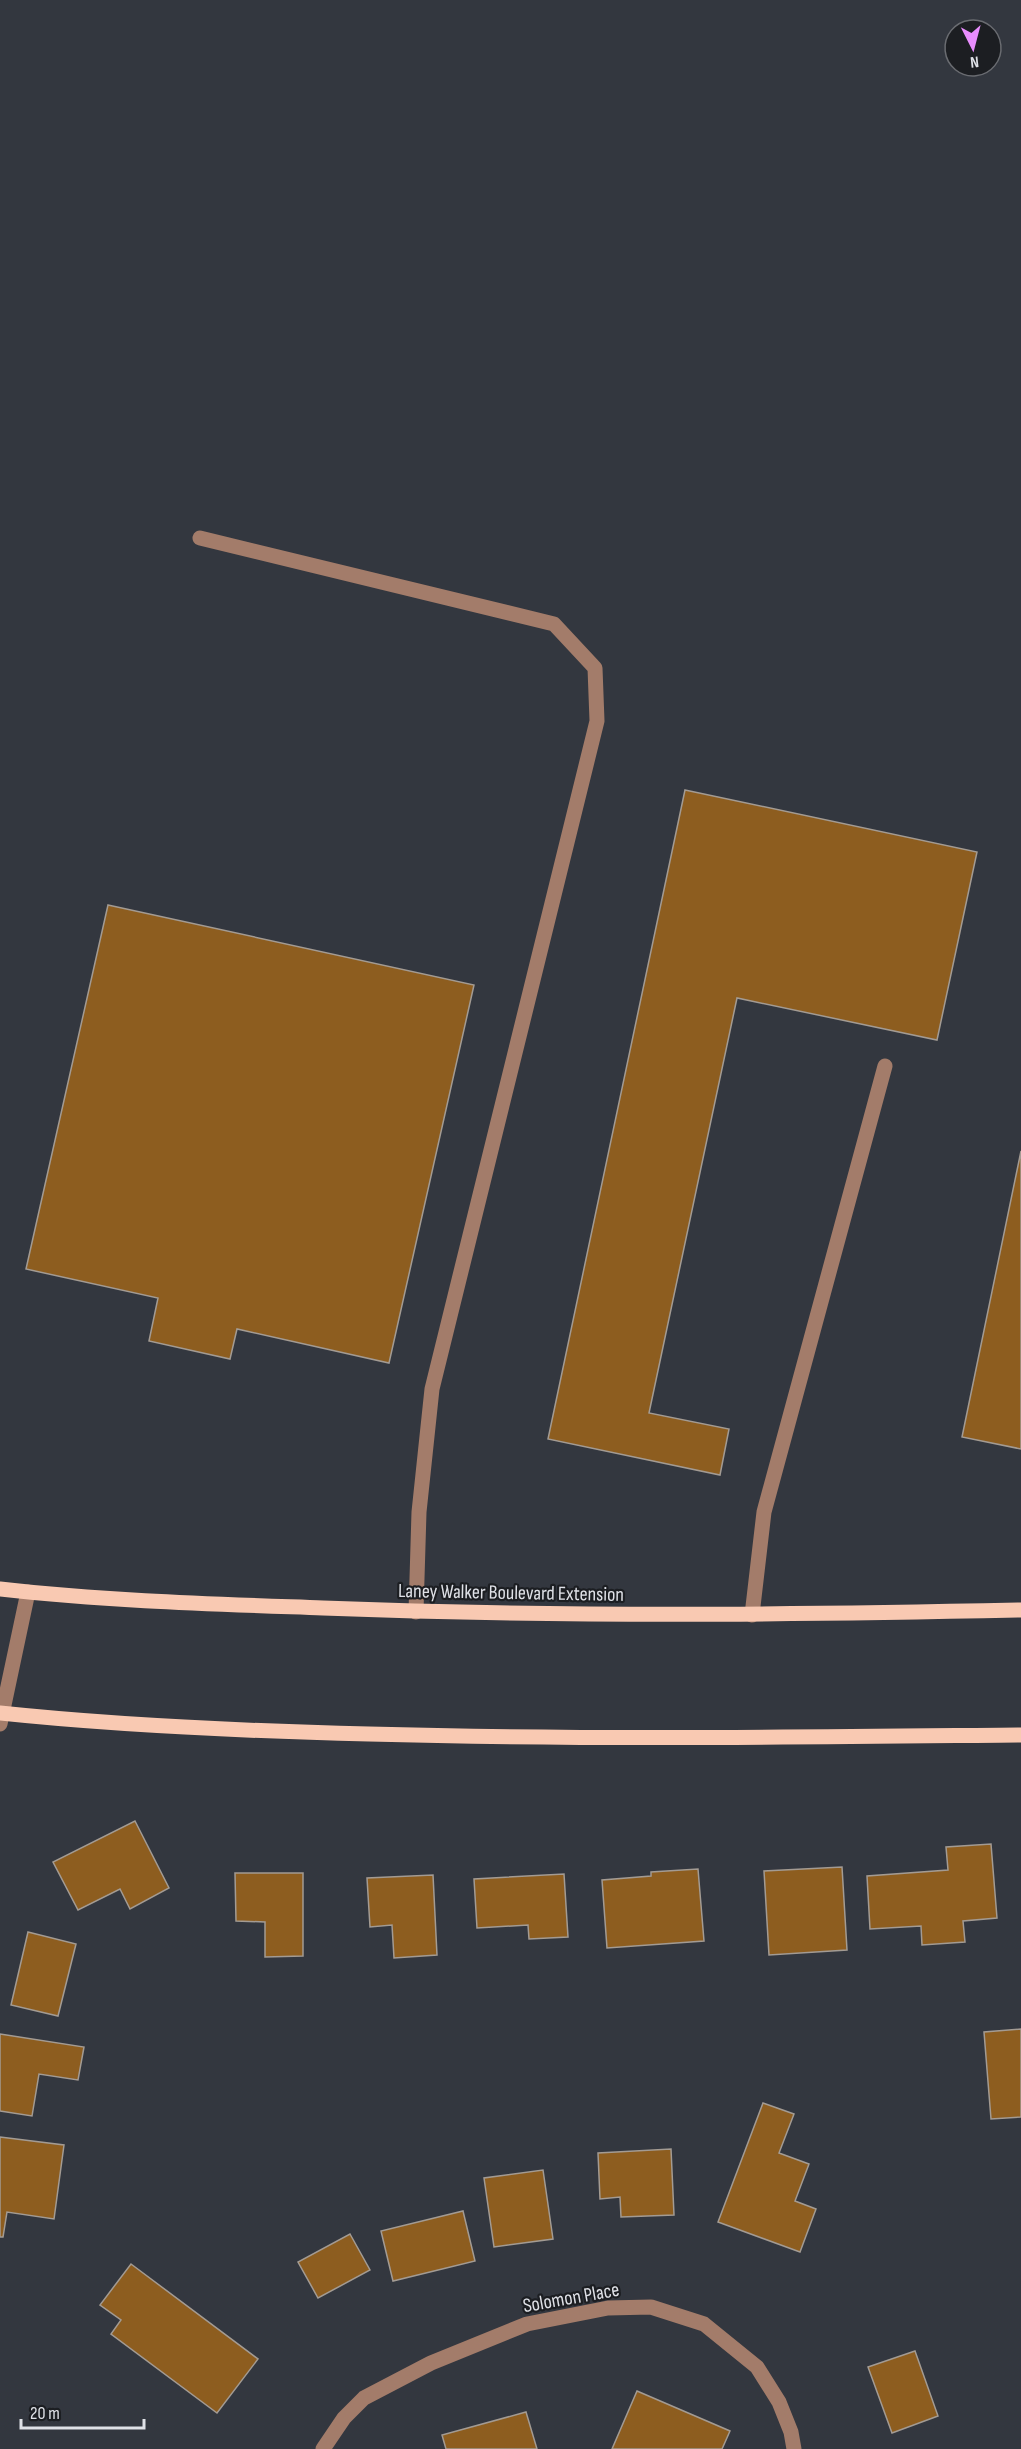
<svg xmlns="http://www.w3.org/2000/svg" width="1021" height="2449" font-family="'Sofia Sans Condensed',sans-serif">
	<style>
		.building { fill: #8d5d1f; stroke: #a39b93; stroke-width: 1.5 }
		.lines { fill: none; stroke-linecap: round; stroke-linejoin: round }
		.minor { stroke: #a37c6a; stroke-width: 15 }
		.major { stroke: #f9c9b2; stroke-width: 15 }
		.labels { text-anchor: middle; stroke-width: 4.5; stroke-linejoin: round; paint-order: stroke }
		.street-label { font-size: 20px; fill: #dfe1e7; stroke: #1c1e22 }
	</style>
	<rect width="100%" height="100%" fill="#33373f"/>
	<g class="building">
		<path d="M 685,790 L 977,852 L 937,1040 L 737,998 L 649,1413 L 729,1429 L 720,1475 L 548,1439 Z"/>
		<path d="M 108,905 L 474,985 L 389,1363 L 237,1329 L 230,1359 L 149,1341 L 158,1298 L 26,1269 Z"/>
		<path d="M 1021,1151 L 1021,1449 L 962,1437 Z"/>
		<path d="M 135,1821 L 169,1888 L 130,1909 L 120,1889 L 78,1910 L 53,1862 Z"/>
		<path d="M 991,1844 L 997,1918 L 963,1921 L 965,1942 L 922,1945 L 921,1926 L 870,1929 L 867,1876 L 948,1870 L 946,1847 Z"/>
		<path d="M 842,1867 L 847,1950 L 769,1955 L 764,1871 Z"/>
		<path d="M 698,1869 L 704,1941 L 607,1948 L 602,1880 L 651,1876 L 651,1872 Z"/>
		<path d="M 235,1873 L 303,1873 L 303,1956 L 265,1957 L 265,1922 L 236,1921 Z"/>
		<path d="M 564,1874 L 568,1937 L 529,1939 L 528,1925 L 477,1928 L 474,1879 Z"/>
		<path d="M 433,1875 L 437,1955 L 394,1958 L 392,1925 L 370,1927 L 367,1878 Z"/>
		<path d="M 28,1932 L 76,1944 L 58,2016 L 11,2005 Z"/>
		<path d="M 1021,2029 L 1021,2117 L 991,2119 L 984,2032 Z"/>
		<path d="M 0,2034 L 84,2047 L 78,2080 L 39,2074 L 32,2116 L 0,2111 Z"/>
		<path d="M 763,2103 L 794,2114 L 779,2153 L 809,2164 L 795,2201 L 816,2209 L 800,2252 L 718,2222 Z"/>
		<path d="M 0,2137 L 64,2145 L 54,2219 L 7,2212 L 3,2237 L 0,2237 Z"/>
		<path d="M 671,2149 L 674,2215 L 621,2217 L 620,2197 L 600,2199 L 598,2153 Z"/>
		<path d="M 543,2170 L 553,2239 L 494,2247 L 484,2178 Z"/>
		<path d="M 463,2211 L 475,2261 L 393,2281 L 381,2231 Z"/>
		<path d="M 350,2234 L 370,2270 L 318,2298 L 298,2262 Z"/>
		<path d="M 131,2264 L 258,2359 L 217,2413 L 111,2334 L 121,2320 L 100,2305 Z"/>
		<path d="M 915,2351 L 938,2416 L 892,2433 L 868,2367 Z"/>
		<path d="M 637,2391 L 730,2431 L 722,2449 L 612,2449 Z"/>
		<path d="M 526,2412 L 537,2449 L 446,2449 L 442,2435 Z"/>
	</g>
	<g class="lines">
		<g class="minor">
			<path d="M 200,538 L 554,624 L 595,668 L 597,721 L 432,1389 L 419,1512 L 416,1612"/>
			<path d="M 752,1615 L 764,1512 L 885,1066"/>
			<path d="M 0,1724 L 28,1592"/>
			<path d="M 323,2449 L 344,2418 L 364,2398 L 431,2363 L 527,2324 L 608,2308 L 651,2307 L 704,2324 L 757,2367 L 779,2402 L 791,2432 L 794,2449"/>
		</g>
		<g class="major">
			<path d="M 0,1589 C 107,1601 215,1604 323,1608 C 556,1617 788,1615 1021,1610"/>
			<path d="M 0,1713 C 123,1726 246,1731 369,1734 C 586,1740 804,1737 1021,1735"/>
		</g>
	</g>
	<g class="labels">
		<g class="street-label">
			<text transform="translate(511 1592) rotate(1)" y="7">Laney Walker Boulevard Extension</text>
			<text transform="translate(571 2297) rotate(-10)" y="7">Solomon Place</text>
		</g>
	</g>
	<g transform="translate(973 48) rotate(174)"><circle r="28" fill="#1c1e22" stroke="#6a6c71" stroke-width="1.5"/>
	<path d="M0-4.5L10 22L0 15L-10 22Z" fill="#e98dfe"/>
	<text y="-9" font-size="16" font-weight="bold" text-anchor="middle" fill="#dfe1e7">N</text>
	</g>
	<path d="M21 2419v9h123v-9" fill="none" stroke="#dfe1e7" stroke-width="3"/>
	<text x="30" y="2419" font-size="18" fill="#dfe1e7" stroke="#1c1e22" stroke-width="4.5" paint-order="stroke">20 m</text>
</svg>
